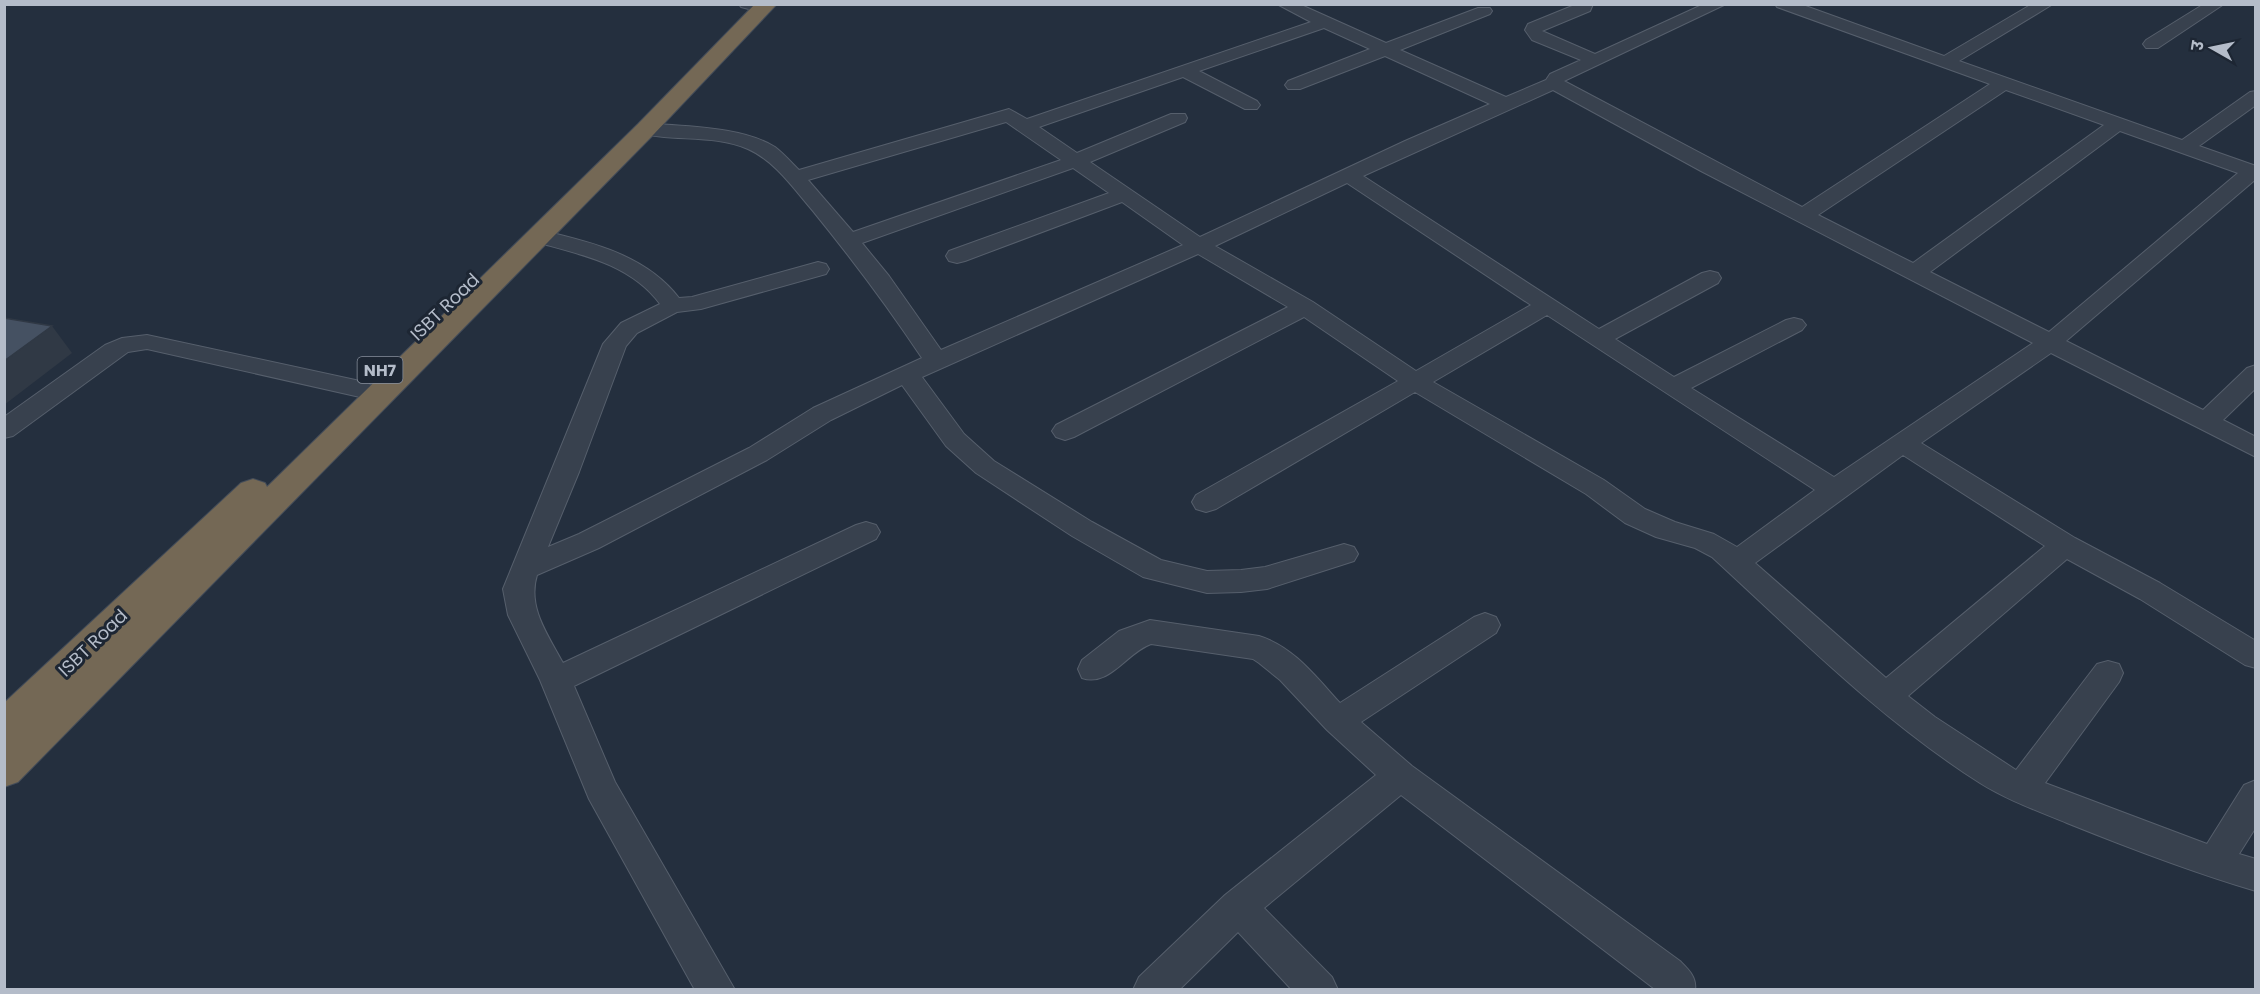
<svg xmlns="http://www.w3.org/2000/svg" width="2260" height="994" font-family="Poppins,'Noto Sans Devanagari',sans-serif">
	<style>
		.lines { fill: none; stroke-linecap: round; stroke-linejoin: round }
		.minor-casing { stroke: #565f6c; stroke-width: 2 }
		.highway-casing { stroke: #434c59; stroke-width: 2 }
		.minor { fill: #38414e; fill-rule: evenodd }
		.highway { fill: #746855; fill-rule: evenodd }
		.shaded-wall { fill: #303945 }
		.building { fill: #455162; stroke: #303945; stroke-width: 1.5 }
		.labels { text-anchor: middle; stroke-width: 6; stroke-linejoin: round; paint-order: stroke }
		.shield { fill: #1d2633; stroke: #878f9c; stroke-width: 1.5 }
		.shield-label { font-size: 16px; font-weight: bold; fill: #b4bcc9 }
		.street-label { font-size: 18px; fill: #b4bcc9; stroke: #1d2633 }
	</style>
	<rect width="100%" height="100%" fill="#242f3e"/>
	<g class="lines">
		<defs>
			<g id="minor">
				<path d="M 739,4 L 769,4 L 772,8 L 764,13 L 741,7 Z"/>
				<path d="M 1277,4 L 1299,4 L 1386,43 L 1478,8 L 1490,8 L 1492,11 L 1490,14 L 1400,50 L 1506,97 L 1546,80 L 1550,74 L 1581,60 L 1532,40 L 1525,30 L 1528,24 L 1577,4 L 1593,4 L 1590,11 L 1542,31 L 1595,54 L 1704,4 L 1726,4 L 1564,81 L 1802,207 L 1990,84 L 1777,7 L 1775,4 L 1800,4 L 1944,56 L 2032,4 L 2053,4 L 1959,61 L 2182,140 L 2250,92 L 2256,91 L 2256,105 L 2199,146 L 2256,166 L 2256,179 L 2066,341 L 2203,410 L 2247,368 L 2256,365 L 2256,388 L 2223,420 L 2256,437 L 2256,457 L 2051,353 L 1921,443 L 2075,538 L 2160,583 L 2256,641 L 2256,668 L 2245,665 L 2140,599 L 2067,559 L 1908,696 L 1935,717 L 2016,770 L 2097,664 L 2108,661 L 2119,664 L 2123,673 L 2119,682 L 2045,783 L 2207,844 L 2244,785 L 2256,780 L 2256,827 L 2239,854 L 2256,859 L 2256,891 C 2192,872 2129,848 2067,823 C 2038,811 2007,800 1980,783 C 1881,720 1798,636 1712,557 L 1695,548 L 1656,537 L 1625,523 L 1586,494 L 1415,392 L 1216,509 L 1206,512 L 1196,509 L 1192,502 L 1196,495 L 1398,381 L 1304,317 L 1074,437 L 1065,440 L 1056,437 L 1052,431 L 1056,425 L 1288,307 L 1198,254 L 922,377 L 964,434 L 994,461 L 1092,522 L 1161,560 L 1207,571 L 1241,570 L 1265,567 L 1344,544 L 1354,547 L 1358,554 L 1354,561 L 1267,589 L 1241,592 L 1207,593 L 1143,577 L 1072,536 L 976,473 L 946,446 L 902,385 L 831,420 L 767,460 L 599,548 L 537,575 C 527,607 548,635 563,663 L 856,525 L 866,522 L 876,525 L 880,532 L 876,539 L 574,686 L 615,782 L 735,990 L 695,990 L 589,799 L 540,680 L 508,615 L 503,589 L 603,344 L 621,323 L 660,304 C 630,263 578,254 532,241 L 529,236 L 532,231 L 540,230 C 591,242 646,255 679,298 L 692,297 L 818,262 L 826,264 L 829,269 L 826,274 L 701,309 L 677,312 L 637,333 L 626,346 L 579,472 L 548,547 L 579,534 L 749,448 L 813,408 L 922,358 C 888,307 852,259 813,211 C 794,189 775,161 748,149 C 714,134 674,142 639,133 L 637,129 L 639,125 L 646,123 C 685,127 741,126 775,147 C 783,153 791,162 799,170 L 1009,109 L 1027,119 L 1311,22 ZM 1324,28 L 1370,49 L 1288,81 L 1285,85 L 1288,89 L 1300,89 L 1385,56 L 1490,104 L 1405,141 L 1200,237 L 1090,162 L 1185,122 L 1187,118 L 1185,114 L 1171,114 L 1077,153 L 1039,127 L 1183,77 L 1245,109 L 1257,109 L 1260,105 L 1257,101 L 1199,71 ZM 1553,90 L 1701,171 L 2033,343 L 1834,477 L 1691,388 L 1802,330 L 1806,325 L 1802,320 L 1794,318 L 1786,320 L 1674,377 L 1615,339 L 1718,283 L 1721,278 L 1718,273 L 1710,271 L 1702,273 L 1599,329 L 1363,176 ZM 2006,90 L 2104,125 L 1913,263 L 1818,215 ZM 1006,122 L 1061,160 L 853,232 L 808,180 ZM 2120,131 L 2238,173 L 2049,332 L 1930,272 ZM 1073,168 L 1109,193 L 949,251 L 946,256 L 949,261 L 957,263 L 965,261 L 1122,202 L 1183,245 L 941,350 L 889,276 L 862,243 ZM 1347,183 L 1531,305 L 1416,371 L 1313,302 L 1215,246 ZM 1547,315 L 1815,490 L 1737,547 L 1714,534 L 1675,522 L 1645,509 L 1604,480 L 1433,382 ZM 1903,455 L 2045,546 L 1886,678 L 1755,563 Z"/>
				<path d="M 2204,4 L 2224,4 L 2158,48 L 2146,48 L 2143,44 L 2146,40 Z"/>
				<path d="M 147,335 L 360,381 L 369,383 L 372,389 L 369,395 L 360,397 L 147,349 L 128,352 L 13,436 L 4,438 L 4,417 L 105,345 L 122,338 Z"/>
				<path d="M 1485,613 L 1496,617 L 1500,625 L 1496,633 L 1361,722 L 1412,766 L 1680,961 C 1688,969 1697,977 1695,990 L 1656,990 L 1401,795 L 1264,908 L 1332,977 L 1338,990 L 1292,990 L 1238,932 L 1179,990 L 1133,990 L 1139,977 L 1225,895 L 1376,775 L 1327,730 L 1280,680 L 1259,663 L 1253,659 L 1151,644 C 1126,653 1110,687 1082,678 L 1078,669 L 1082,660 L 1119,631 L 1150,620 L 1259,636 C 1294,647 1316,677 1340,703 L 1474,617 Z"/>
			</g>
			<path id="highway" d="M 755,4 L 777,4 L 654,134 L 18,782 L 4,787 L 4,703 L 241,483 L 253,479 L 265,483 L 267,487 L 638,124 Z"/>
		</defs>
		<use href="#minor" class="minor-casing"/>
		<use href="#highway" class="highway-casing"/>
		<use href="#minor" class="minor"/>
		<use href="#highway" class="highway"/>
	</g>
	<path class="shaded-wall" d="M 52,326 L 72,353 L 4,405 L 4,361 Z"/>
	<path class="building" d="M 4,318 L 52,326 L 4,361 Z"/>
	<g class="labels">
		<rect class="shield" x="357.5" y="357" width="45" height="26" rx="4.5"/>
		<g class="shield-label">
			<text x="380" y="376">NH7</text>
		</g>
		<g class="street-label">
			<text transform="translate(445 307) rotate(-44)" y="6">ISBT Road</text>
			<text transform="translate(93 643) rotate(-44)" y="6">ISBT Road</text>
		</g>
	</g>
	<rect width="2260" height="994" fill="none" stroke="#b4bcc9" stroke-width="12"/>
	<g transform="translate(2212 48) rotate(279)" stroke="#1d2633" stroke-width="4.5" paint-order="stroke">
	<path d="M0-4.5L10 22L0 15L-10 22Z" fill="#b4bcc9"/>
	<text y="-9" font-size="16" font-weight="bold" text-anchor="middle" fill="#b4bcc9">उ</text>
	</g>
</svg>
